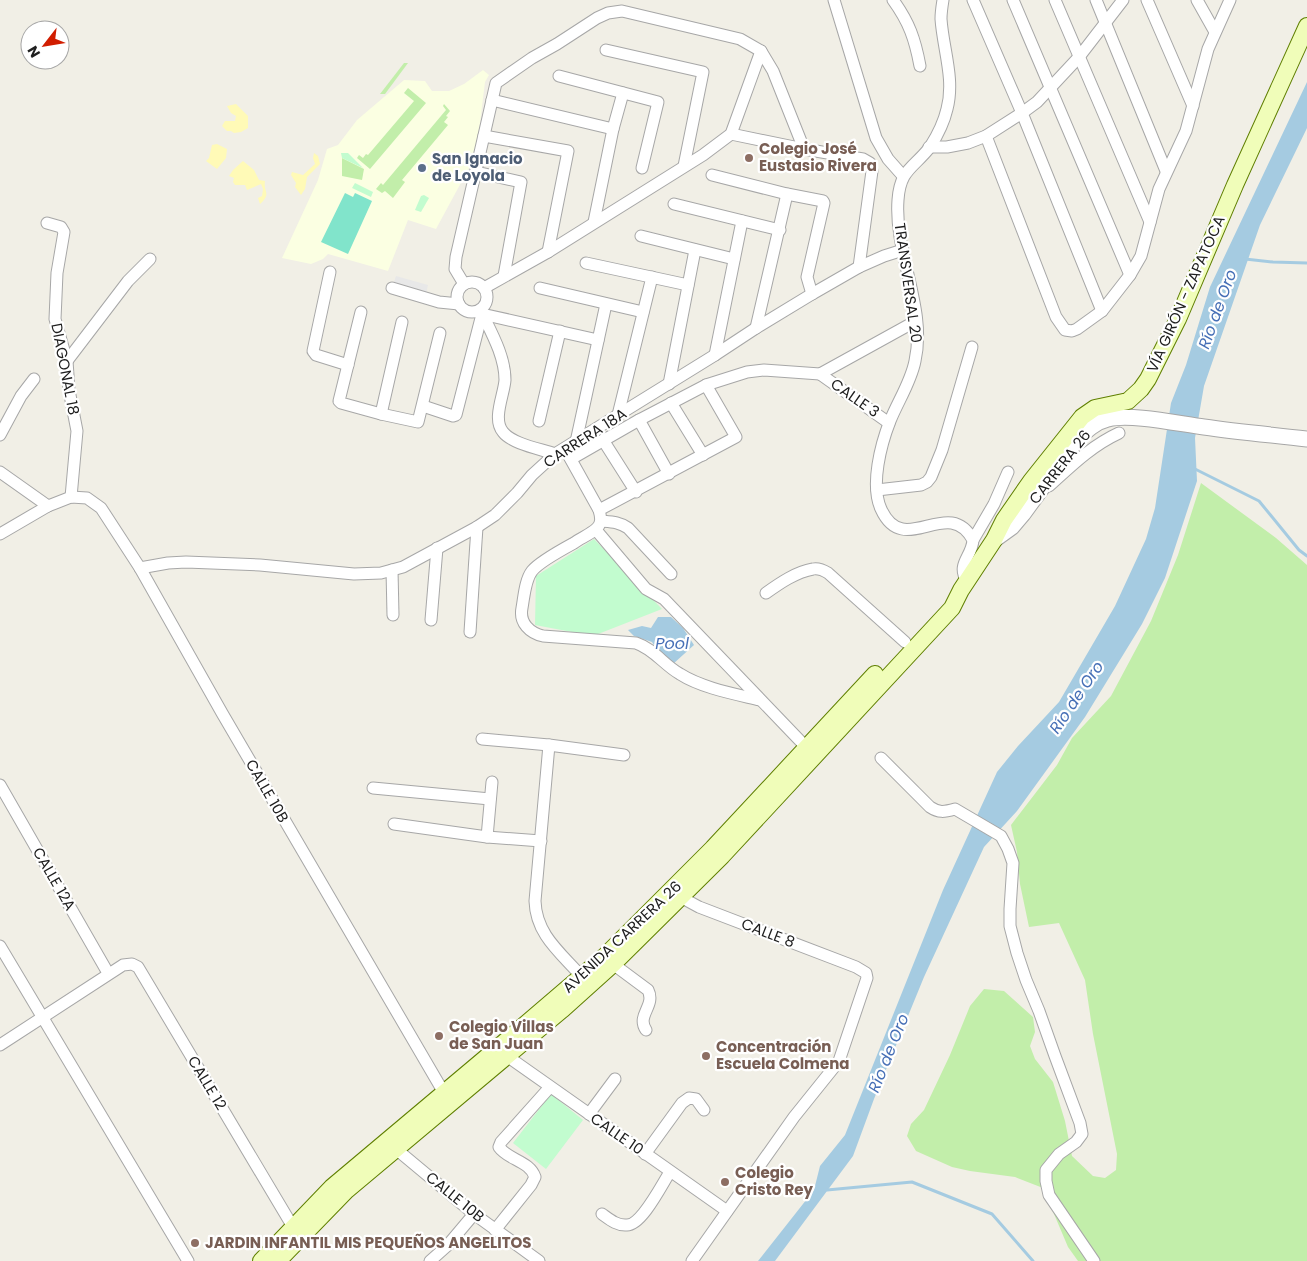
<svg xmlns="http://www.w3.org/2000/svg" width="1307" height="1261" font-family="Poppins,sans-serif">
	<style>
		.education { fill: #fbffe2 }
		.grass { fill: #c2eeaa }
		.sand { fill: #fffab7 }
		.park { fill: #c2fccf }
		.pitch { fill: #81e4cb }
		.parking { fill: #e8e8e8 }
		.water { fill: #a5cbe1 }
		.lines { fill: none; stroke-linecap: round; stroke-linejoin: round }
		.stream { stroke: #a5cbe1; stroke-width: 3 }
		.minor-casing { stroke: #a7a7a7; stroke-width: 13 }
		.tertiary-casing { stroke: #a7a7a7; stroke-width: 17 }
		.secondary-casing { stroke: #5f7f00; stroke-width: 18 }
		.minor { stroke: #fff; stroke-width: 11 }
		.tertiary { stroke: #fff; stroke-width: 15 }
		.secondary { stroke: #f0fdb9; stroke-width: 16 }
		.education-dot { fill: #8d6e63; stroke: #fff; stroke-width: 2 }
		.service-dot { fill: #5c6f8a; stroke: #fff; stroke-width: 2 }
		.labels { text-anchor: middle; stroke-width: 4.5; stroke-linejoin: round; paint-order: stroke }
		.education-label { font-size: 15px; font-weight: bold; fill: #785e54; stroke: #fff; text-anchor: start }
		.service-label { font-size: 15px; font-weight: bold; fill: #4e5e75; stroke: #fff; text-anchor: start }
		.street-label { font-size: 15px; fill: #202020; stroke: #fff }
		.water-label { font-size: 16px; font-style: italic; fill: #466fb6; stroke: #fff }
	</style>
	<rect width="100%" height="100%" fill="#f1efe6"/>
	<path class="education" d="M 483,70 L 489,75 L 485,82 L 476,155 L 436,229 L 408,220 L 388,271 L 328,254 L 323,259 L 311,264 L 282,258 L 318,180 L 327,149 L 338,145 L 357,120 L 404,80 L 425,81 L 432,91 L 449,91 L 464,84 Z"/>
	<g class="grass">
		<path d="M 404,63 L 408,63 L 385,94 L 380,94 Z"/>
		<path d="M 408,88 L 426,103 L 370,169 L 357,158 L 359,155 L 363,158 L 366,154 L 368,155 L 414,101 L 404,93 Z"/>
		<path d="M 444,104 L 450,111 L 446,116 L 448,117 L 444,122 L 448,125 L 402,180 L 405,182 L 393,198 L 385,191 L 382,193 L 376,189 L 381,183 L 383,185 L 446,110 L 443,106 Z"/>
		<path d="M 342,158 L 364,169 L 362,180 L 342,176 Z"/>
		<path d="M 1201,483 L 1276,538 L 1307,565 L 1307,1261 L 1078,1261 L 1068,1247 L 1043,1188 L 1015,1177 L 970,1171 L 952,1167 L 916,1151 L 907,1136 L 911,1124 L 924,1110 L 950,1055 L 970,1006 L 984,989 L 1004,991 L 1033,1017 L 1035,1032 L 1030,1046 L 1035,1059 L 1053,1082 L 1065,1121 L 1072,1156 L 1093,1176 L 1105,1178 L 1116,1170 L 1117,1154 L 1093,1034 L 1085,980 L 1059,923 L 1029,927 L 1020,884 L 1017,852 L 1011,825 L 1057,765 L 1072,738 L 1111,696 L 1151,621 L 1178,555 Z"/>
	</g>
	<g class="sand">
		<path d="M 236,104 L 248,116 L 248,128 L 241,132 L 234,133 L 231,131 L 227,131 L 222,126 L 225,121 L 235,121 L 236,116 L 231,113 L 227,106 Z"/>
		<path d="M 217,144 L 227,149 L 226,158 L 217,169 L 206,161 L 209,158 L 212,145 Z"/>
		<path d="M 314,153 L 318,156 L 320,164 L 307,177 L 305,189 L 301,195 L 295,187 L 296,183 L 291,175 L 292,172 L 303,175 L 315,164 L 313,158 Z"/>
		<path d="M 243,161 L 254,170 L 259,180 L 265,181 C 263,192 272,193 260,204 L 258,198 L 262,196 L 263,189 L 261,184 L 247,190 L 245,185 L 235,185 L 233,182 L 234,178 L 229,176 L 233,170 Z"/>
	</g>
	<g class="park">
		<path d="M 341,153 L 348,153 L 363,168 L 342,158 Z"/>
		<path d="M 355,183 L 373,192 L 371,197 L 352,188 Z"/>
		<path d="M 424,195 L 429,198 L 421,212 L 415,210 L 421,196 Z"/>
		<path d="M 594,539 L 662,609 L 593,636 L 535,625 L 536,576 Z"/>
		<path d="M 551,1094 L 583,1120 L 546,1169 L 513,1143 Z"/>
	</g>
	<path class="pitch" d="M 345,193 L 353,197 L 355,193 L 372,201 L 348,254 L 321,242 Z"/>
	<path class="parking" d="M 396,276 L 428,285 L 425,298 L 392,288 Z"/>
	<g class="water">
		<path d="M 1307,82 L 1307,128 L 1260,225 L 1204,386 L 1195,438 L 1197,481 L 1165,578 L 1142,624 L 1085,717 L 1017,811 L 984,847 L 924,977 L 874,1099 L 853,1156 L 775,1261 L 758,1261 L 814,1190 L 820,1166 L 845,1135 L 943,890 L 997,772 L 1018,746 L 1059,702 L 1115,606 L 1146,539 L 1155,508 L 1171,403 L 1186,365 L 1210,287 Z"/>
		<path d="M 658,617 L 671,617 L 683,628 L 694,645 L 673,664 L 661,657 L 652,642 L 634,636 L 628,630 L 642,626 L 651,628 Z"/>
	</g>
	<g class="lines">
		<g class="stream">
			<path d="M 1245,259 L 1273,262 L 1307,263"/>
			<path d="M 1193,468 L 1259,501 L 1299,550 L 1307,556"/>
			<path d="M 827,1190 L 912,1182 L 992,1214 L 1033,1261"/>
		</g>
		<defs>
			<g id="minor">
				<path d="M 834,0 L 876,138 L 888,159 L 903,176"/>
				<path d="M 893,0 C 909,22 915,39 920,66"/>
				<path d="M 943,0 C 942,6 941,13 941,19 C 943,49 955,79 947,109 C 944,122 937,136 930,147 C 914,168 900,169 898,200 C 894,254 927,308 915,361 C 911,382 898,401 890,421 C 881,444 870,485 881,509 C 904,560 948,494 973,540 C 972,557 956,564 967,581"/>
				<path d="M 973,0 L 1022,113 L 1102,311"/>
				<path d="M 1013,0 L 1130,275"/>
				<path d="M 1055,0 L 1150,222"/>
				<path d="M 1096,0 L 1166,171"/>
				<path d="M 1147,0 L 1193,106"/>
				<path d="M 1197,0 L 1215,32"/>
				<path d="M 606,50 L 703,72 L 684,166"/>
				<path d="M 559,76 L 658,102 L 642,168"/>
				<path d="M 492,100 L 613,129"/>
				<path d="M 731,134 L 804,149 L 863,159 L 870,163 L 872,171 L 859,267"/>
				<path d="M 484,136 L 568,151 L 548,252"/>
				<path d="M 986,136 L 1056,317 L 1065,330 L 1072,331 L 1077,329 L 1102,311 L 1130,275 L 1141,256 L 1159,189 L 1186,131 L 1208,49 L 1230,0"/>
				<path d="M 929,147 L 947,147 L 968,143 L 986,136 L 1022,113 L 1037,102 L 1079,57 L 1123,0"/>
				<path d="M 476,172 L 521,182 L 504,276"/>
				<path d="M 712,175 L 787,194 L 823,201 L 824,203 L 807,277 L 812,294"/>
				<path d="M 674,204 L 780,230"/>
				<path d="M 594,222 L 613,129 L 623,93"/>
				<path d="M 47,223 L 61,227 L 64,232 L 57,273 L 55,319 L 67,361 L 69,390 L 77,431 L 71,497"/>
				<path d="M 641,236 L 734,259"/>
				<path d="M 586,263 L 688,285"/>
				<path d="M 330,272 L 313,351 L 316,355 L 348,365"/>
				<circle cx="472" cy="297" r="15"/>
				<path d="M 464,284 L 455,269 L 456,257 L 496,83 L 532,58 L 557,44 L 597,18 L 608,13 L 622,11 L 740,39 L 761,51 L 773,71 L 804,149"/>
				<path d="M 392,288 L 439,302 L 459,304"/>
				<path d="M 484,288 L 548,252 L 703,155 L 731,134 L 761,51"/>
				<path d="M 540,288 L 643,312"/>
				<path d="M 481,311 C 491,332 505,356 505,380 C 504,395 492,419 503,432 C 512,444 541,449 555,454"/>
				<path d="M 361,312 L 339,401 L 341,403 L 381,414 L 418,422 L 440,333"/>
				<path d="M 756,328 L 787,194"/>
				<path d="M 715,355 L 742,221"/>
				<path d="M 67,361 L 128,281 L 150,259"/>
				<path d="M 820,374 L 889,423"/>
				<path d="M 669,384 L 695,250"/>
				<path d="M 671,403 L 703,455"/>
				<path d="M 423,406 L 453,416 L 456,415 L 482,314 L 598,340"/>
				<path d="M 381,414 L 402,322"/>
				<path d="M 618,415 L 652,277"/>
				<path d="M 639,420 L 669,474"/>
				<path d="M 539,421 L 560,331"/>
				<path d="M 0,435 L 21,396 L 34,379"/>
				<path d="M 603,440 L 636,492"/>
				<path d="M 576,442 L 606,304"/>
				<path d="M 565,449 L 599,510 C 601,517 602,523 597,528 C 591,534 581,538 574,543 C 563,549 539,562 532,571 C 525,580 524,597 522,608 C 519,623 530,633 543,636 L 636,643 C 654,649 664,665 680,674 C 702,688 735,694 760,700"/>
				<path d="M 571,459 L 639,420 L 706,385 L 747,372 L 764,370 L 820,374 L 916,321"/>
				<path d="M 0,472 L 48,506"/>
				<path d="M 1049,486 C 1071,466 1091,446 1119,433"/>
				<path d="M 877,490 L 921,485 L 927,482 L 931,477 L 942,450 L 972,347"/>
				<path d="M 599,510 L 736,437 L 706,385"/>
				<path d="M 601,521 C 612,522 619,522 628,528 L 671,574"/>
				<path d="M 596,530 L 646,589 L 664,599 L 806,747"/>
				<path d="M 0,534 L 48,506 L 71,497 L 87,498 L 101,508 L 140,568 L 222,713 L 447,1098"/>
				<path d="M 973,540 L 994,504 L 1008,472"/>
				<path d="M 140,568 L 168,563 L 186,562 L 260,565 L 354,574 L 381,573 L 403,567 L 477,527 L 495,515 L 517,493 L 532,475 L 555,454 L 715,355 L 756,328 L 812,294 L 859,267 L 884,256 L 903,250"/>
				<path d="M 392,570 L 393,615"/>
				<path d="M 766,593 C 780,583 796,572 813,569 C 818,568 823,570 828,573 L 905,642"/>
				<path d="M 431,620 L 437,548"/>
				<path d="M 470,632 L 477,527"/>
				<path d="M 482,739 L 549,745 L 624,755"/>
				<path d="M 549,745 L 535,901 C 536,935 561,953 582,977"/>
				<path d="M 881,758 L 930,807 C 939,813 944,812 955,809 L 1001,836 L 1008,849 L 1013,863 L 1010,909 L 1010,926 L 1017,953 L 1026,980 L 1039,1011 L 1055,1056 L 1080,1123 L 1082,1134 L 1076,1142 L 1059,1154 L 1046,1170 L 1046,1181 L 1049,1195 L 1094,1261"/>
				<path d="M 0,785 L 108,973"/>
				<path d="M 373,788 L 490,799"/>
				<path d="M 394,824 L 487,837 L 541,841"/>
				<path d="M 487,837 L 492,782"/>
				<path d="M 675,894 L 699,907 L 856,967 L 866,973 L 867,978 L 839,1061 L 794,1117 L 692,1261"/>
				<path d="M 0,946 L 188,1261"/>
				<path d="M 613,964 L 648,990 C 656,1006 636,1015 646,1030"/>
				<path d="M 0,1045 L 123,965 L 132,964 L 138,967 L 293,1227"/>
				<path d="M 507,1056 L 727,1211"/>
				<path d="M 589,1114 L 615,1079"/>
				<path d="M 396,1149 L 474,1214 L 539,1261"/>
				<path d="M 645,1154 L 682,1103 L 689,1098 L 696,1099 L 704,1110"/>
				<path d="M 602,1214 C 609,1219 617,1226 627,1225 C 642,1225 662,1184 670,1172"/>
				<path d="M 495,1230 L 531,1185 L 535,1177 C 530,1161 508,1160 499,1147 L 501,1142 L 550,1087"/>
				<path d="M 430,1261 L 447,1246 L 474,1214"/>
			</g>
			<path id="tertiary" d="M 994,540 L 1012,527 L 1023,514 L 1077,440 C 1086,431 1095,422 1108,419 C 1130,413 1180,424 1204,427 C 1238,432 1273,435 1307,439"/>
			<g id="secondary">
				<path d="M 261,1261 L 332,1187 L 514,1034 L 605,956 L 713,848 L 875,674"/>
				<path d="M 278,1261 L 347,1190 L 563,1009 L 613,964 L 722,856 L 952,608 L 961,590 L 994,540 L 1004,520 L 1031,481 L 1082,417 L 1095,408 L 1128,401 L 1141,389 L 1148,379 L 1178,319 L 1235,185 L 1307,26"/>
			</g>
		</defs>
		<use href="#minor" class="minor-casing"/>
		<use href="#tertiary" class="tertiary-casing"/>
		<use href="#secondary" class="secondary-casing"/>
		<use href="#minor" class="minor"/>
		<use href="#tertiary" class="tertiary"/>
		<use href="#secondary" class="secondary"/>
	</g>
	<g class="education-dot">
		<circle cx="749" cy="158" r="5"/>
		<circle cx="439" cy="1036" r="5"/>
		<circle cx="706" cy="1056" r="5"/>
		<circle cx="725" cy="1182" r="5"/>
		<circle cx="195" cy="1243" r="5"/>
	</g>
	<circle class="service-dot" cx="422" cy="168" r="5"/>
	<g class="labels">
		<g class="education-label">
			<text x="759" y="154">Colegio José<tspan x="759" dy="17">Eustasio Rivera</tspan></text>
			<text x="449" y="1032">Colegio Villas<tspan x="449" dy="17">de San Juan</tspan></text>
			<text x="716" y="1052">Concentración<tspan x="716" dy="17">Escuela Colmena</tspan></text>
			<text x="735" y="1178">Colegio<tspan x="735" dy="17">Cristo Rey</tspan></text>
			<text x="205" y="1248">JARDIN INFANTIL MIS PEQUEÑOS ANGELITOS</text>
		</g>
		<g class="service-label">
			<text x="432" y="164">San Ignacio<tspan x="432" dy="17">de Loyola</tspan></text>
		</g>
		<g class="street-label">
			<text transform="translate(908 283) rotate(82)" y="5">TRANSVERSAL 20</text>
			<text transform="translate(1186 294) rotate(-66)" y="5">VÍA GIRÓN - ZAPATOCA</text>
			<text transform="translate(65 369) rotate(79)" y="5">DIAGONAL 18</text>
			<text transform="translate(855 398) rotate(35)" y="5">CALLE 3</text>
			<text transform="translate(585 438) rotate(-33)" y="5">CARRERA 18A</text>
			<text transform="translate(1060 467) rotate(-52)" y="5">CARRERA 26</text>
			<text transform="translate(267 791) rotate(60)" y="5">CALLE 10B</text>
			<text transform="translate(54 879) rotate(60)" y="5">CALLE 12A</text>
			<text transform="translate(768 933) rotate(21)" y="5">CALLE 8</text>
			<text transform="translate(622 937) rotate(-43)" y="5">AVENIDA CARRERA 26</text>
			<text transform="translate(207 1083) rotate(59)" y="5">CALLE 12</text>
			<text transform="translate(617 1134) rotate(35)" y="5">CALLE 10</text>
			<text transform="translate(455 1197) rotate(39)" y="5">CALLE 10B</text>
		</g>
		<g class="water-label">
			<text transform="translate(1217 309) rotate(-70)" y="6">Río de Oro</text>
			<text x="672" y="649">Pool</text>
			<text transform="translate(1076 697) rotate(-56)" y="6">Río de Oro</text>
			<text transform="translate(888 1053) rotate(-68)" y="6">Río de Oro</text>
		</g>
	</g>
	<g transform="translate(45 45) rotate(239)"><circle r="24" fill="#ffffff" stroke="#a6a6a6"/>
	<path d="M0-4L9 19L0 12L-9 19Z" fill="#d11d00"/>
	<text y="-8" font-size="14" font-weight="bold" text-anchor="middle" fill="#202020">N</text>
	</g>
</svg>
